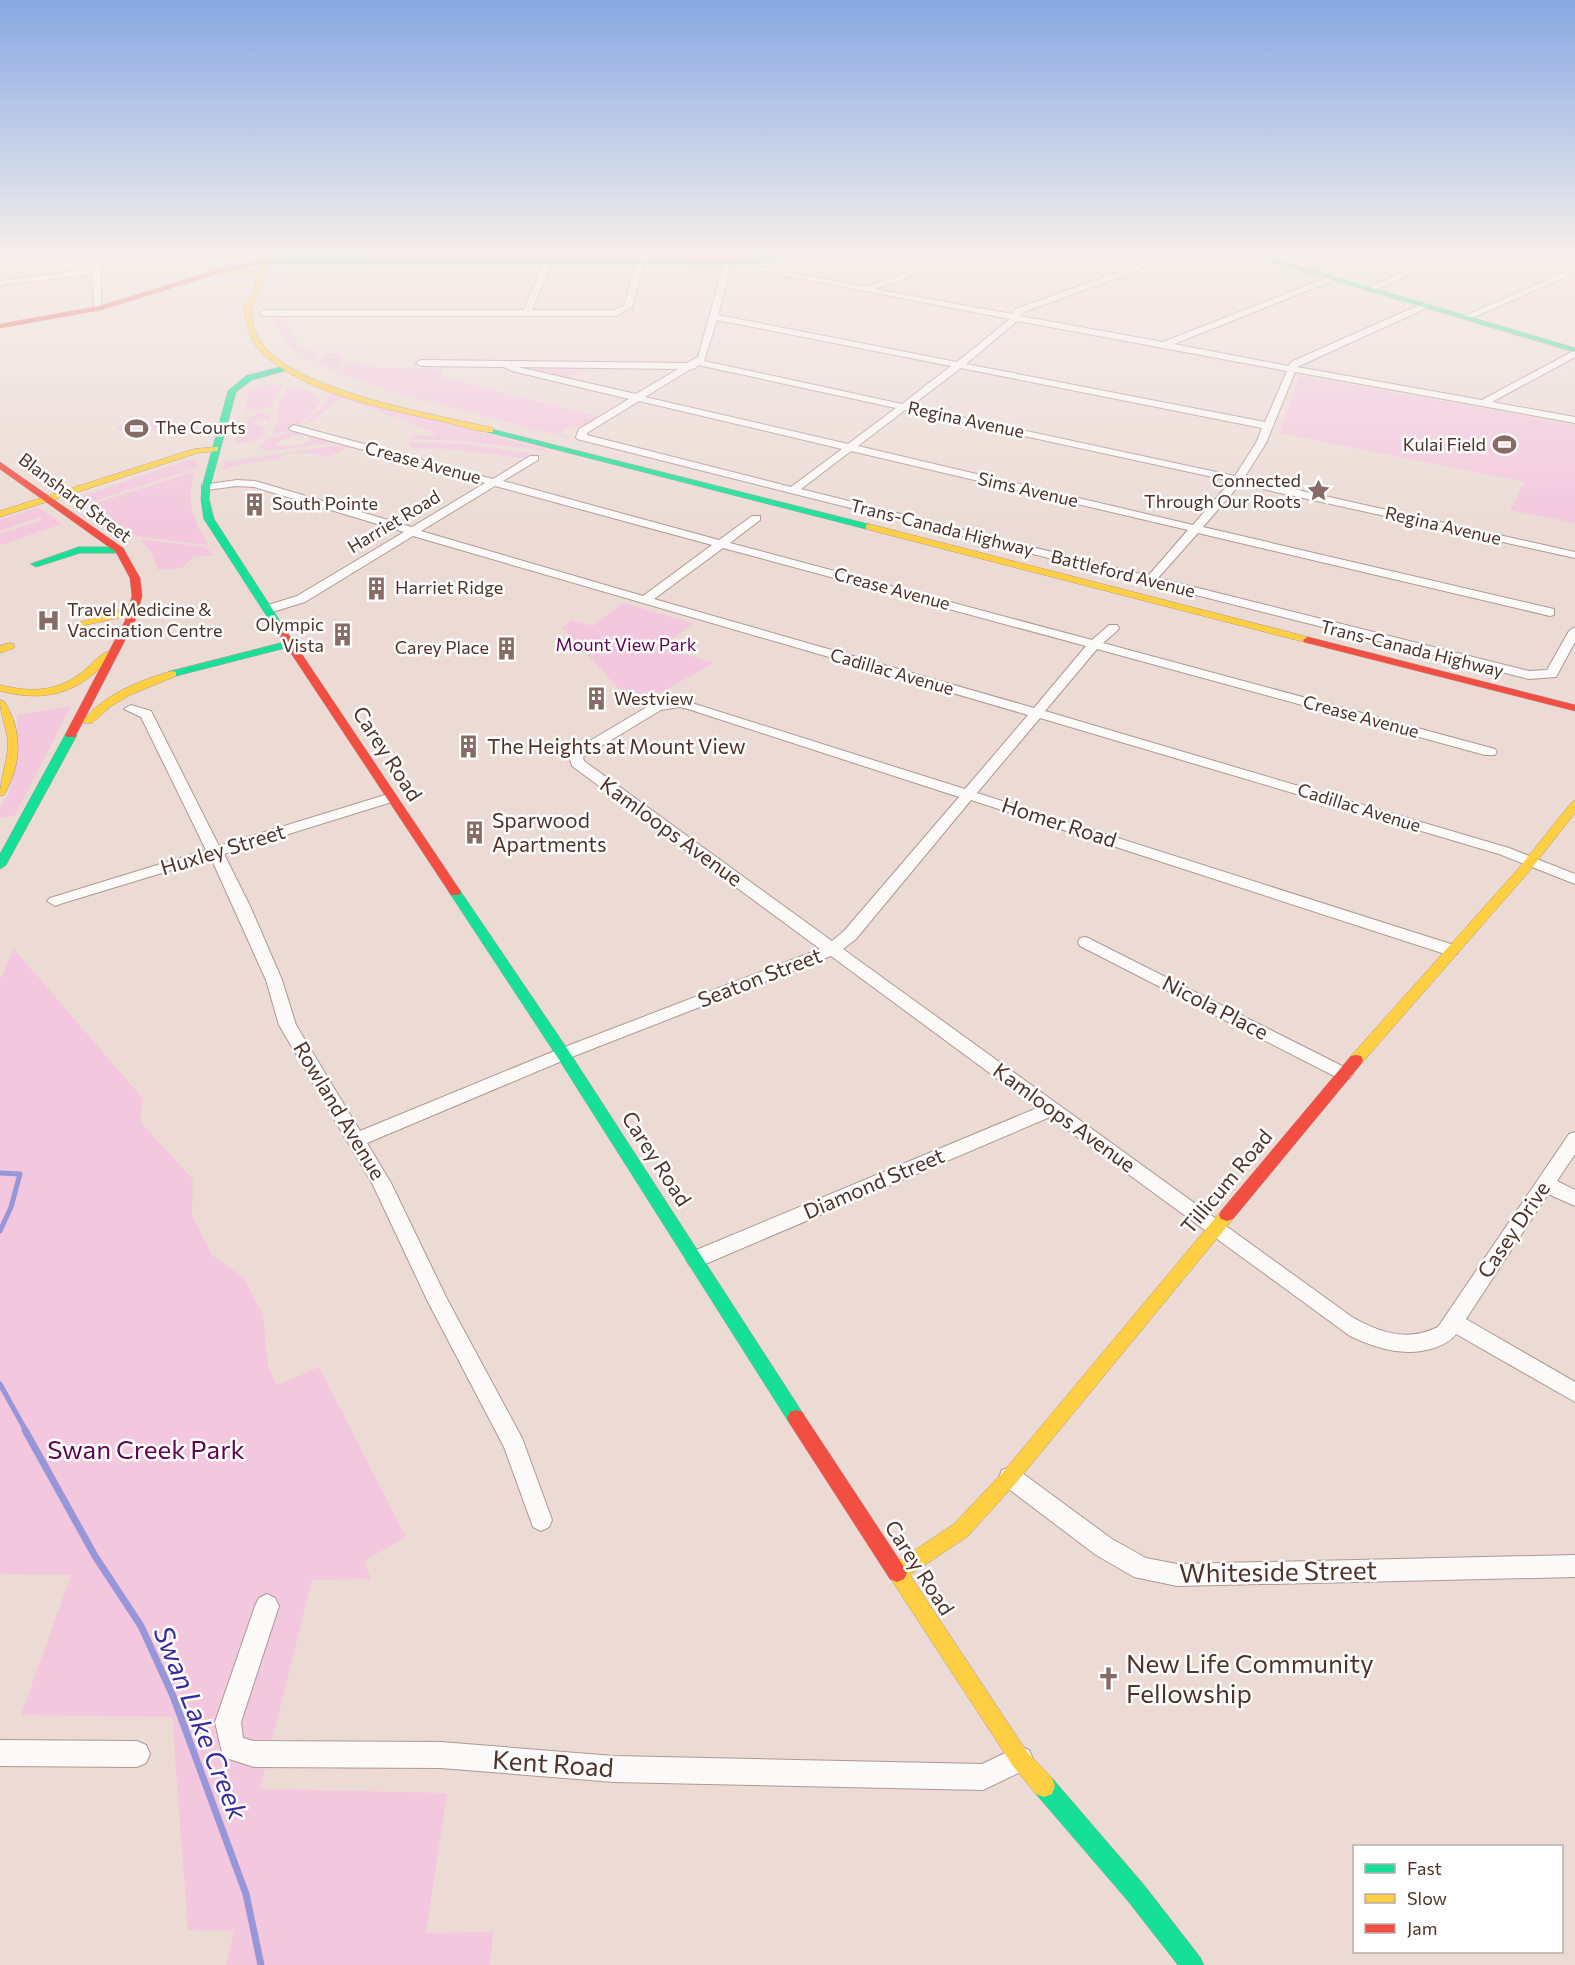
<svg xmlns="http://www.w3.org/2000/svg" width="1575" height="1965" font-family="Commissioner,sans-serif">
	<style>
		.green { fill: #f3c7dd }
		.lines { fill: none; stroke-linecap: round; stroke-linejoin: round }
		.stream-far1 { stroke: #9796d9; stroke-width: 5 }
		.stream { stroke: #9796d9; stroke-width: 7 }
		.street-casing { stroke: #ad9892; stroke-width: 2 }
		.fast-casing { stroke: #ad9892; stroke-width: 1 }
		.slow-casing { stroke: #ad9892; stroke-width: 1 }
		.jam-casing { stroke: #ad9892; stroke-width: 1 }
		.street { fill: #fcfaf9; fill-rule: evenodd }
		.fast { fill: #16e098; fill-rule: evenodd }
		.slow { fill: #ffcf43; fill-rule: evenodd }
		.jam { fill: #f24e42; fill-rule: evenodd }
		.labels { text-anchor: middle; stroke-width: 5; stroke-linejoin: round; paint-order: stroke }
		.far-street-label { font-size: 18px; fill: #4f3127; stroke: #fff }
		.far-poi-label { font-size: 18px; fill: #4f3127; stroke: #fff; text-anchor: start }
		.far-park-label { font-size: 18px; fill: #60034e; stroke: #fff }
		.poi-label { font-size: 21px; fill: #4f3127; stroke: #fff; text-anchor: start }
		.street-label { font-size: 21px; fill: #4f3127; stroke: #fff }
		.near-park-label { font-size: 26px; fill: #60034e; stroke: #fff }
		.near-street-label { font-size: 26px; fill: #4f3127; stroke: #fff }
		.near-poi-label { font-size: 26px; fill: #4f3127; stroke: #fff; text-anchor: start }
		.near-water-label { font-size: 27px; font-style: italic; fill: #372a9e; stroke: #fff }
	</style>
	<rect width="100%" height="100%" fill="#ecdbd5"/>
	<g class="green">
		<path d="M 275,317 L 283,319 L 300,349 L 320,354 L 311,360 C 295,351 276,336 275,317 Z"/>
		<path d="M 338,353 L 343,355 L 339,369 L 343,375 L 317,363 L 327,354 Z"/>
		<path d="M 353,362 L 377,368 L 443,369 L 440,377 L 601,417 C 595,421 589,424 583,426 C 573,428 570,424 561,432 L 569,437 L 567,438 L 389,391 L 344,374 L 343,368 L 346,364 Z"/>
		<path d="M 540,367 L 589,367 L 569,379 L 534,370 Z"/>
		<path d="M 1304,376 L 1575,425 L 1575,523 L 1510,510 L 1525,482 L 1279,433 L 1299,377 Z"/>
		<path d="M 268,384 L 283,386 L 274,398 L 271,407 L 245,413 L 249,392 Z"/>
		<path d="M 288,388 L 314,393 L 321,400 C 313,416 289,434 271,435 L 278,422 L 277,415 L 281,414 L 278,413 L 280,400 L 284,399 L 281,398 Z"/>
		<path d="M 333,394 L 552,451 L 553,452 L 465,441 L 411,439 L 413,435 L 433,436 L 435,433 C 403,423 373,407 340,398 L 311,423 L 305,422 L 327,403 L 328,396 Z"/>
		<path d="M 259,413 L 269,414 L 270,421 L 261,418 L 253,422 L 268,430 L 263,430 L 261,432 L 266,433 L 256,440 L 239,444 L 235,441 L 244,420 Z"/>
		<path d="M 157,421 L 156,431 L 126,433 L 114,426 Z"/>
		<path d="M 294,431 L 303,434 L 298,436 L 293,435 L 275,444 C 286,447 302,446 312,441 L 306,438 L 310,436 L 334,442 L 270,451 L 259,448 C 265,436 282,435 294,431 Z"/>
		<path d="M 409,442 L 469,444 L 541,455 L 531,459 L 450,449 L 410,448 Z"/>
		<path d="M 338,445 L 349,447 L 328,457 L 308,453 L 286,454 L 278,459 L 242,464 L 223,470 L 225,462 Z"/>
		<path d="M 190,459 L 198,463 L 197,468 L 90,502 L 93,504 L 195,471 C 186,502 192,518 208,545 L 136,536 L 74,499 Z"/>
		<path d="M 38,507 L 62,524 L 0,545 L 0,534 L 43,520 L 39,517 L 0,531 L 0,520 Z"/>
		<path d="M 140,539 L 206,547 L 214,556 L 195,556 L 182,568 L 158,570 L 151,552 Z"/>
		<path d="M 623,603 L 693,623 L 662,647 L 713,663 L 636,707 L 562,627 L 572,620 L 593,626 Z"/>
		<path d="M 71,706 L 15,815 L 0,818 L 0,809 L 10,791 L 18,715 Z"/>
		<path d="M 14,949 L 143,1099 L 140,1122 L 193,1179 L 192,1215 L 212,1255 L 244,1278 L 263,1315 L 268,1367 L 277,1385 L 319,1367 L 406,1537 L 364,1561 L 371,1579 L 312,1580 L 260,1789 L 447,1793 L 426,1933 L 493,1932 L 490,1965 L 226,1965 L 234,1931 L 188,1930 L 172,1717 L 21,1715 L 71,1575 L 0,1574 L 0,980 Z"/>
	</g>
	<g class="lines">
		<g class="stream-far1">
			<path d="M 0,1173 L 20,1174 L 11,1207 L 0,1231"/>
			<path d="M 0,1384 L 26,1431"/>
		</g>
		<path class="stream" d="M 25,1430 L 95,1556 L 141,1626 L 173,1696 L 246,1894 L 261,1965"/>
		<defs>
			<g id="street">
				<path d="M 93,253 L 101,253 L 101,310 L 94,308 L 93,274 L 0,285 L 0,281 L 93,269 Z"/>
				<path d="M 498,253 L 506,253 L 501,264 L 498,264 L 494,262 Z"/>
				<path d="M 639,253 L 647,253 L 632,307 L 616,316 L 263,316 L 259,313 L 263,310 L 524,310 L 544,262 L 548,260 L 552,262 L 532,310 L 614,310 L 624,306 Z"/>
				<path d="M 967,253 L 980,253 L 874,289 L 1012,314 L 1015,309 L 1172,253 L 1185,253 L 1021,313 L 1020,316 L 1163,342 L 1331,276 L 1335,278 L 1334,280 L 1174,344 L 1288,366 L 1293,361 L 1426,302 L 1430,305 L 1429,307 L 1297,367 L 1482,400 L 1575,350 L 1575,357 L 1492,402 L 1575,417 L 1575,423 L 1295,372 L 1266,443 L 1244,478 L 1575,552 L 1575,558 L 1240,484 L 1203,527 L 1554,609 L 1554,615 L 1550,616 L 1198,533 L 1158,578 L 1529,671 L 1547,670 L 1569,631 L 1575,627 L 1575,642 L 1556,677 L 1529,679 L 577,439 L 576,437 L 579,429 L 629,399 L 512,371 L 504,367 L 421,366 L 416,363 L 421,360 L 687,363 L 698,357 L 724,263 L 728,261 L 732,263 L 718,315 L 957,362 L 1010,319 L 746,268 L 748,263 L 759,260 L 763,262 L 755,266 L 865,287 ZM 717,320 L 951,366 L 902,404 L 704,361 ZM 1017,321 L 1018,321 L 1287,371 L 1265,422 L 966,364 ZM 698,365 L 896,408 L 848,444 L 645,397 L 691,369 L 696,368 ZM 518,367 L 678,369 L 636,394 ZM 961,368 L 1262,428 L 1256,443 L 1235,476 L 911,406 ZM 639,401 L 842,449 L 791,487 L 587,435 L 587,433 ZM 905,410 L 1231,481 L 1193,525 L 858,446 ZM 851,451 L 1188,530 L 1148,576 L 801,489 Z"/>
				<path d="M 1306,253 L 1318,253 L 1287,267 L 1280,265 Z"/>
				<path d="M 1447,253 L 1459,253 L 1372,291 L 1365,289 Z"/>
				<path d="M 1575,268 L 1575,273 L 1469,319 L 1462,317 Z"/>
				<path d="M 294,425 L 493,479 L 530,456 L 538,456 L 538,460 L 503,481 L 719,540 L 752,516 L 760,516 L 760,520 L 730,543 L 1092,640 L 1109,625 L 1117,625 L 1119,628 L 1117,631 L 1103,643 L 1495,749 L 1497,752 L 1495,755 L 1485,755 L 1097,649 L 1045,711 L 1509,848 L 1575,874 L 1575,884 L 1499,854 L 1040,718 L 977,793 L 1457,946 L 1459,950 L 1457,954 L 1445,954 L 971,800 L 856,939 L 843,949 L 1352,1317 C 1380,1333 1408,1342 1438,1327 L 1569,1134 L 1575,1132 L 1575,1154 L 1557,1181 L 1575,1190 L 1575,1206 L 1548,1194 L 1466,1319 L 1575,1382 L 1575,1402 L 1456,1334 C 1451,1341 1444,1344 1437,1347 C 1406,1358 1378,1349 1350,1336 L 1050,1117 L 703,1265 L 696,1267 L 689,1265 L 686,1259 L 689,1253 L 1037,1108 L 831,956 L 569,1058 L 367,1143 L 391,1183 L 447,1299 L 522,1438 L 552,1520 L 549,1527 L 541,1531 L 533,1527 L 504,1447 L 428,1302 L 373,1185 L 279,1025 L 266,980 L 211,858 L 60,904 L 55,906 L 47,901 L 50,898 L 206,850 L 141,717 L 124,709 L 131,705 L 151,711 L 219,846 L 385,795 L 395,795 L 397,798 L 395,801 L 224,854 L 250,906 L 282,980 L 296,1025 L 360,1131 L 557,1050 L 820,949 L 572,766 L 569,755 L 571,752 L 652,704 L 679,699 L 965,789 L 1028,715 L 413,536 L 305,602 L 269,613 L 265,612 L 265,606 L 297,596 L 404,532 L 254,487 L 237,486 L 206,490 L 202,489 L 202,485 L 237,480 L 255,481 L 412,527 L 485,483 L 290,430 L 289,428 ZM 495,486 L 712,545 L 643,596 L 421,531 ZM 723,548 L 1086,646 L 1034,708 L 654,599 ZM 679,707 L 688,709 L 959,797 L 844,931 L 832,941 L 584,761 L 583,757 L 661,710 Z"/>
				<path d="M 1086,937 L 1350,1070 L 1353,1074 L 1350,1078 L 1344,1080 L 1338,1078 L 1080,946 L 1078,942 L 1080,938 Z"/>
				<path d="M 1010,1467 L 1018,1470 L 1112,1539 L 1146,1558 L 1177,1564 L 1575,1555 L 1575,1577 L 1177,1586 L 1134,1577 L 1096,1555 L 1002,1484 L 999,1477 L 1002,1470 Z"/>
				<path d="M 267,1594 L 275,1598 L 279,1606 L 241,1722 L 243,1738 L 254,1741 L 441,1742 L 614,1756 L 982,1764 L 1020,1746 L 1029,1750 L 1033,1759 L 1029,1768 L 983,1790 L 614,1782 L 441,1768 L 254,1767 L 223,1757 L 215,1722 L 255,1606 L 259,1598 Z"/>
				<path d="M 0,1740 L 137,1741 L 146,1745 L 150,1754 L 146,1763 L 137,1767 L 0,1766 Z"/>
			</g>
			<g id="fast">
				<path d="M 799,253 L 814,253 L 776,262 L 734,265 L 266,263 L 263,261 L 266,259 L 734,261 L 776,258 Z"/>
				<path d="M 1242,253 L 1254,253 L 1575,348 L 1575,352 Z"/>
				<path d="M 284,366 L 287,366 L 287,370 L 252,380 L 236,392 L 210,487 L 209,499 L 214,519 L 289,635 L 284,638 L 279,635 L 204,519 L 201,499 L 202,487 L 228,391 L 246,376 Z"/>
				<path d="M 487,428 L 872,525 L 874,527 L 866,529 L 487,432 Z"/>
				<path d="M 79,547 L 120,547 L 125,550 L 120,553 L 80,553 L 36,567 L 31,564 Z"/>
				<path d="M 289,641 L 293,642 L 293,646 L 172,677 L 167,674 L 168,672 Z"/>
				<path d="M 71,732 L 77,735 L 6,865 L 0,869 L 0,854 L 65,735 Z"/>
				<path d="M 455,888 L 459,889 L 568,1050 L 802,1412 L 805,1418 L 802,1424 L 796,1426 L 790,1424 L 558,1058 L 449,892 Z"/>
				<path d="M 1044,1775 L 1052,1778 L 1144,1885 L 1200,1957 L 1204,1965 L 1178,1965 L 1128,1901 L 1036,1794 L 1033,1786 L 1036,1778 Z"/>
			</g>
			<g id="slow">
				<path d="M 265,253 L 271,253 L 257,299 L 251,306 C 252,320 254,334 263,345 C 300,392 434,414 493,428 L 493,432 C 478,433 459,425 444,422 C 386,409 304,394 261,352 C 249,340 245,323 244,306 L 251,298 L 257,277 L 243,273 L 204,276 L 201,274 L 243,269 L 259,273 Z"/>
				<path d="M 215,447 L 218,447 L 218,451 L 198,453 L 0,517 L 0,511 L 194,449 Z"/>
				<path d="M 869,524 L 1312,638 L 1313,640 L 1308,643 L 866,529 L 866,525 Z"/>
				<path d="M 135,602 L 140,605 L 138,607 L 118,618 L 81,626 L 76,623 L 111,614 Z"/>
				<path d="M 10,643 L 14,644 L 14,648 L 0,653 L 0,646 Z"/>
				<path d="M 107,652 L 112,655 C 81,693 47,703 0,691 L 0,685 C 33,693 58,692 85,670 C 92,664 99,655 107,652 Z"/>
				<path d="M 172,671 L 176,672 L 176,676 L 130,695 L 110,707 L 92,723 L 84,723 L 83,721 C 103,695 140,680 172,671 Z"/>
				<path d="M 0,700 L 4,701 C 23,731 22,764 4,795 L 0,796 C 0,779 7,763 8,746 C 8,729 0,716 0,700 Z"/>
				<path d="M 1575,801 L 1575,813 L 1527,874 L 1361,1064 L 1351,1064 L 1349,1060 L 1351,1056 L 1519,868 L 1571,803 Z"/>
				<path d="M 1227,1209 L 1233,1211 L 1235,1215 L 1233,1219 L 1016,1483 L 968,1536 L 910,1575 L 1027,1752 L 1052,1778 L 1055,1786 L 1052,1794 L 1044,1797 L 1036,1794 L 1013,1766 L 887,1573 L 891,1566 L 954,1524 L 1004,1471 L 1221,1211 Z"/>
			</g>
			<g id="jam">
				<path d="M 266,259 L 268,262 L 217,274 L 101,310 L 0,328 L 0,324 L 100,306 L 213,271 Z"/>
				<path d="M 0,462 L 123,548 L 140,578 L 142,596 L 135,621 L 75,737 L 67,737 L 65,735 L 125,621 L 132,596 L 130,578 L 116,552 L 0,469 Z"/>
				<path d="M 284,632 L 289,635 L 459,889 L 461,892 L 459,895 L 451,895 L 279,635 Z"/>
				<path d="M 1308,637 L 1575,705 L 1575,711 L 1304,642 L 1303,640 Z"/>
				<path d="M 1356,1055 L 1361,1056 L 1363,1060 L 1361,1064 L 1233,1219 L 1227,1221 L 1221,1219 L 1219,1215 L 1221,1211 L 1351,1056 Z"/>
				<path d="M 796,1410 L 802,1412 L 904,1567 L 907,1573 L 904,1579 L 897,1582 L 890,1579 L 790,1424 L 787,1418 L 790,1412 Z"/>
			</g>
		</defs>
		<use href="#street" class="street-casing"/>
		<use href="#fast" class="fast-casing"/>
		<use href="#slow" class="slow-casing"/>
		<use href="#jam" class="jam-casing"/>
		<use href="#street" class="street"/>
		<use href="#fast" class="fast"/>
		<use href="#slow" class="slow"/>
		<use href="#jam" class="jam"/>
	</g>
	<linearGradient id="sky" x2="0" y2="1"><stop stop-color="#87a8e2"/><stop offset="0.48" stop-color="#f6efec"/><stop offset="1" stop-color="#f6efec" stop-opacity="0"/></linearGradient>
	<rect width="1575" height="529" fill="url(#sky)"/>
	<defs>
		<symbol id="stadium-bare" viewBox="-9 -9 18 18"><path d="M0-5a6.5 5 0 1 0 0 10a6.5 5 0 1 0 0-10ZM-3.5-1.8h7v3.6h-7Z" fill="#866c64" stroke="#fff" stroke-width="2.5" paint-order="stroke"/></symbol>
		<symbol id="sight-bare" viewBox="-9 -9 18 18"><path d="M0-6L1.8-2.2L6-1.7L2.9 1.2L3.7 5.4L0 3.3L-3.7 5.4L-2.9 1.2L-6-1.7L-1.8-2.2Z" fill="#866c64" stroke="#fff" stroke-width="2.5" paint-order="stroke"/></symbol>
		<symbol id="building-bare" viewBox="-9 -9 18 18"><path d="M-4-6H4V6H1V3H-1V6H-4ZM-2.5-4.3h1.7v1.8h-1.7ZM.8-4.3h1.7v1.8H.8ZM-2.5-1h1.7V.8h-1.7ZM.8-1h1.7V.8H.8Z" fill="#866c64" stroke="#fff" stroke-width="2.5" paint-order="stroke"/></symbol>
		<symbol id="hospital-bare" viewBox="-9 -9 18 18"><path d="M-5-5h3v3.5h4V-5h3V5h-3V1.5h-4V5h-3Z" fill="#866c64" stroke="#fff" stroke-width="2.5" paint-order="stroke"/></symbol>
		<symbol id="church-bare" viewBox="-9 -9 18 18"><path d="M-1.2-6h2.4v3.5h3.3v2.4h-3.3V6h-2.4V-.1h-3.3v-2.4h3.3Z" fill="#866c64" stroke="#fff" stroke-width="2.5" paint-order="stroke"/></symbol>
	</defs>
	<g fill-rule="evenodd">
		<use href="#stadium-bare" x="120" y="412" width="33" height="33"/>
		<use href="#stadium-bare" x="1488" y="428" width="33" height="33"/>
		<use href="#sight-bare" x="1302" y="474" width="33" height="33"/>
		<use href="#building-bare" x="238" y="488" width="33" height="33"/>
		<use href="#building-bare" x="360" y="572" width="33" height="33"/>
		<use href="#hospital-bare" x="32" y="604" width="33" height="33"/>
		<use href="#building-bare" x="326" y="618" width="33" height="33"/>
		<use href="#building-bare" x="490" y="632" width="33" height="33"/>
		<use href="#building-bare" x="580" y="682" width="33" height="33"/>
		<use href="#building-bare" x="452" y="730" width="33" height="33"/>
		<use href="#building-bare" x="458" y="816" width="33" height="33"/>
		<use href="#church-bare" x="1092" y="1662" width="33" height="33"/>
	</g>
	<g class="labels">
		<g class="far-street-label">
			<text transform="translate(966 420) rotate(12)" y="6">Regina Avenue</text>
			<text transform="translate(423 463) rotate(15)" y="6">Crease Avenue</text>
			<text transform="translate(1028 490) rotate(13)" y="6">Sims Avenue</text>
			<text transform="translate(75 498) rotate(37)" y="6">Blanshard Street</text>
			<text transform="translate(394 522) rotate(-31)" y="6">Harriet Road</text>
			<text transform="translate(1443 526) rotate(13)" y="6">Regina Avenue</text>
			<text transform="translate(942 528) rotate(14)" y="6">Trans-Canada Highway</text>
			<text transform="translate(1123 574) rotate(14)" y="6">Battleford Avenue</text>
			<text transform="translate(892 589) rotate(15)" y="6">Crease Avenue</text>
			<text transform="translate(1412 649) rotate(14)" y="6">Trans-Canada Highway</text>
			<text transform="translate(892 672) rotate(16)" y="6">Cadillac Avenue</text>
			<text transform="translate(1361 717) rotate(15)" y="6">Crease Avenue</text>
			<text transform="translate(1359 808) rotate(17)" y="6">Cadillac Avenue</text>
		</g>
		<g class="far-poi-label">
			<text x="155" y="434">The Courts</text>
			<text x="1486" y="451" text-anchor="end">Kulai Field</text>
			<text x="1301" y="487" text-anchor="end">Connected<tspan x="1301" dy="21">Through Our Roots</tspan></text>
			<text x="272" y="510">South Pointe</text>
			<text x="395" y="594">Harriet Ridge</text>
			<text x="67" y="616">Travel Medicine &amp;<tspan x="67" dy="21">Vaccination Centre</tspan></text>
			<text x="324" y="631" text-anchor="end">Olympic<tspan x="324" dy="21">Vista</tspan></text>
			<text x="489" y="654" text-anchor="end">Carey Place</text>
			<text x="614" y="705">Westview</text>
		</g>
		<g class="far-park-label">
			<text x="626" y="651">Mount View Park</text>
		</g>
		<g class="poi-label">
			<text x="487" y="754">The Heights at Mount View</text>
			<text x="492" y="828">Sparwood<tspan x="492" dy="24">Apartments</tspan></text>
		</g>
		<g class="street-label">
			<text transform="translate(387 754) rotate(57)" y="7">Carey Road</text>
			<text transform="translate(1059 823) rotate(18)" y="7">Homer Road</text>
			<text transform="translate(671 832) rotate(36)" y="7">Kamloops Avenue</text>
			<text transform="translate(223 850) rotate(-17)" y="7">Huxley Street</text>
			<text transform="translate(760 978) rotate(-21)" y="7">Seaton Street</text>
			<text transform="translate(1215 1008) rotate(27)" y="7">Nicola Place</text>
			<text transform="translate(339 1111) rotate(59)" y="7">Rowland Avenue</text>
			<text transform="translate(1064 1118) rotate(36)" y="7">Kamloops Avenue</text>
			<text transform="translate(656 1159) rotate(57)" y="7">Carey Road</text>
			<text transform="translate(1227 1182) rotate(-50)" y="7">Tillicum Road</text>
			<text transform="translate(874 1184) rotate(-23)" y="7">Diamond Street</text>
			<text transform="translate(1514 1230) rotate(-56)" y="7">Casey Drive</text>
			<text transform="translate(919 1568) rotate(57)" y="7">Carey Road</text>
		</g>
		<g class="near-park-label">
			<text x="146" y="1459">Swan Creek Park</text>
		</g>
		<g class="near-street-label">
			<text transform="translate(1278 1572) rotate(-1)" y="9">Whiteside Street</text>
			<text transform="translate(553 1764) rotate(4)" y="9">Kent Road</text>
		</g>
		<g class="near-poi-label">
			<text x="1126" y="1673">New Life Community<tspan x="1126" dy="30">Fellowship</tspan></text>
		</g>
		<g class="near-water-label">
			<text transform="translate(200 1723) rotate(68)" y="9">Swan Lake Creek</text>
		</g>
	</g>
	<rect x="1353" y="1845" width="210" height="108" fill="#ffffff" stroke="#b9ada9" stroke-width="1.5"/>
	<rect x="1365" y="1864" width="30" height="9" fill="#16e098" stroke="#b9ada9" stroke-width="1.5"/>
	<text x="1407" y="1875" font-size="18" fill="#4f3127">Fast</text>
	<rect x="1365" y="1894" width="30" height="9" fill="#ffcf43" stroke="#b9ada9" stroke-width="1.5"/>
	<text x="1407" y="1905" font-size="18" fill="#4f3127">Slow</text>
	<rect x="1365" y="1924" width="30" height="9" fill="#f24e42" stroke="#b9ada9" stroke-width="1.5"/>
	<text x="1407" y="1935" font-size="18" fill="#4f3127">Jam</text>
</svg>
